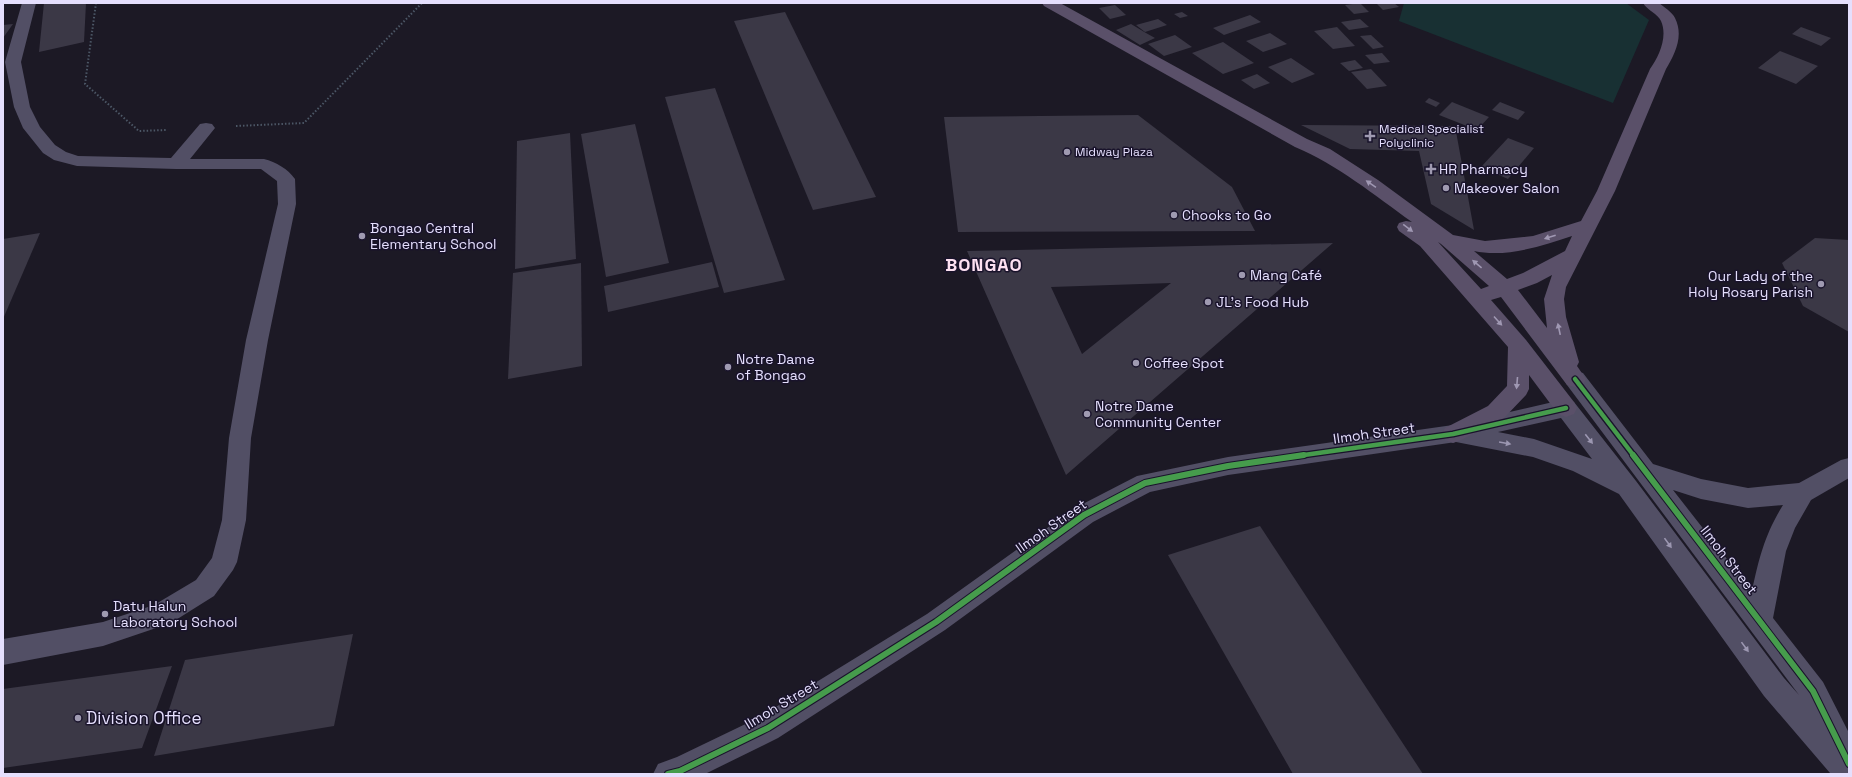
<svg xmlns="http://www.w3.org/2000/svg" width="1852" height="777" font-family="'Space Grotesk',sans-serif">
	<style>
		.green { fill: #183033 }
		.building { fill: #3b3846; fill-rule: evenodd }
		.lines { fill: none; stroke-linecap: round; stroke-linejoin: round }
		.path { stroke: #4c5766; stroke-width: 2; stroke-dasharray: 1.5 2; stroke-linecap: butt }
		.minor { fill: #524f65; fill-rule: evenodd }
		.major { fill: #5a5069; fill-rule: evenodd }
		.cycleway-far1-casing { stroke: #19132b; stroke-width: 7 }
		.cycleway-casing { stroke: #19132b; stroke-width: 8 }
		.cycleway-far1 { stroke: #469c4c; stroke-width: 4.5 }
		.cycleway { stroke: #469c4c; stroke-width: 6 }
		.oneway { fill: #a098b3 }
		.oneway2 { fill: #9c97b1 }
		.poi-dot { fill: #9f9ab1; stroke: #19132b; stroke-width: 1.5 }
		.labels { text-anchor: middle; stroke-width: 3; stroke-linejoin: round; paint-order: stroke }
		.far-poi-label { font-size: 12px; fill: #e5dffd; stroke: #19132b; text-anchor: start }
		.poi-label { font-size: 14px; fill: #e5dffd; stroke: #19132b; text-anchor: start }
		.street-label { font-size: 14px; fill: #e5dffd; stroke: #19132b }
		.near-poi-label { font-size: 17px; fill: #e5dffd; stroke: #19132b; text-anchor: start }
		.district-label { font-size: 18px; font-weight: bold; letter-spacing: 1px; fill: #fde1f1; stroke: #19132b }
	</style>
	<rect width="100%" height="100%" fill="#1c1925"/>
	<path class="green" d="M 1404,3 L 1626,3 L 1649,20 L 1613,103 L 1399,21 Z"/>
	<g class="building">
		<path d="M 44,3 L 86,3 L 84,42 L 39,52 Z"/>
		<path d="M 1360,3 L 1369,12 L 1354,14 L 1345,5 Z"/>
		<path d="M 1376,3 L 1394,3 L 1399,7 L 1383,10 Z"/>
		<path d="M 1115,5 L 1126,15 L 1110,19 L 1099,8 Z"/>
		<path d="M 785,12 L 876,197 L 813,210 L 734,21 Z"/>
		<path d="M 1182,12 L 1188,16 L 1180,18 L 1174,14 Z"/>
		<path d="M 1250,15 L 1261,22 L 1224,35 L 1213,28 Z"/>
		<path d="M 1158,19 L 1167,25 L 1145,32 L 1136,25 Z"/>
		<path d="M 1360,19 L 1369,27 L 1349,30 L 1341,22 Z"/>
		<path d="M 13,24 L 3,38 L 3,25 Z"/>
		<path d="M 1131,24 L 1146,33 L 1155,38 L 1140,45 L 1116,30 Z"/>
		<path d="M 1337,27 L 1355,46 L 1333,49 L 1314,31 Z"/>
		<path d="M 1801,27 L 1831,38 L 1821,46 L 1792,34 Z"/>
		<path d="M 1270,33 L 1287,44 L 1263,52 L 1246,41 Z"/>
		<path d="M 1175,35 L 1192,47 L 1164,56 L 1148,44 Z"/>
		<path d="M 1371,35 L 1384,47 L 1373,49 L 1360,36 Z"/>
		<path d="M 1223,42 L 1254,63 L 1223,74 L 1192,53 Z"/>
		<path d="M 1780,51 L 1818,66 L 1796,84 L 1758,68 Z"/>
		<path d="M 1382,53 L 1390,62 L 1374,64 L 1365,55 Z"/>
		<path d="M 1291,58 L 1315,74 L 1292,83 L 1268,67 Z"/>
		<path d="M 1355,60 L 1363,68 L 1349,71 L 1340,63 Z"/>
		<path d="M 1371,69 L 1387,86 L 1367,89 L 1351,72 Z"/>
		<path d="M 1257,74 L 1270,83 L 1254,89 L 1241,80 Z"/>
		<path d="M 715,88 L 785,280 L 724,293 L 665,97 Z"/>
		<path d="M 1429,98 L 1440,103 L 1436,107 L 1425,102 Z"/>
		<path d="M 1452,102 L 1489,117 L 1477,130 L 1439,115 Z"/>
		<path d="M 1500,102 L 1525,112 L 1518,120 L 1492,110 Z"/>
		<path d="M 1138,115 L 1232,187 L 1255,231 L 958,232 L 944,117 Z"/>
		<path d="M 635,124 L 669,263 L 606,277 L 581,134 Z"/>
		<path d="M 1301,125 L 1455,126 L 1474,230 L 1431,204 L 1419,151 L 1350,149 Z"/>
		<path d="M 570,133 L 576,259 L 515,269 L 517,141 Z"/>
		<path d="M 1508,138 L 1534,148 L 1508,179 L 1481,167 Z"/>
		<path d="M 40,233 L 3,319 L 3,239 Z"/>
		<path d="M 1815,238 L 1849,240 L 1849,332 L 1803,306 L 1782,263 Z"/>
		<path d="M 1333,243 L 1066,475 L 967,251 ZM 1171,283 L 1082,354 L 1051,287 Z"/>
		<path d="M 712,262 L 719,287 L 608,312 L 604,286 Z"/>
		<path d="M 581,263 L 582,366 L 508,379 L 513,273 Z"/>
		<path d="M 1260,526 L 1423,774 L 1293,774 L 1168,555 Z"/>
		<path d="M 353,634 L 334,726 L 154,756 L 185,660 Z"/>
		<path d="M 172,666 L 142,748 L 3,768 L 3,689 Z"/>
	</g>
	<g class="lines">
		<g class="path">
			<path d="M 96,3 L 85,84 L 139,131 L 167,130"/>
			<path d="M 236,126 L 304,123 L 422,3"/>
		</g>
		<g class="minor">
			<path d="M 22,3 L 36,3 L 21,62 L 30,107 L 40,127 L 55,145 L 66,152 L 78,156 L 171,158 L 200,124 L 206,123 L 212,124 L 215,128 L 190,159 L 264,159 C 276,162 288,169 295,179 L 296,204 L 268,340 L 251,438 L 246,520 L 237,562 L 233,570 L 214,596 L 171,623 L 103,646 L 3,665 L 3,639 L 103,622 L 154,605 L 196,580 L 212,558 L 222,520 L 229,438 L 246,340 L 278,204 L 277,181 L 261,169 L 176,169 L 77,166 L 54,160 L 43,153 L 23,128 L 14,107 L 5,62 Z"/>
			<path d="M 1575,371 L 1583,373 L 1653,464 L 1701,479 L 1748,488 L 1799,483 L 1841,460 L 1849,458 L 1849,478 L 1811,500 L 1795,528 L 1786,551 L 1773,618 L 1823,682 L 1849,733 L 1849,774 L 1830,773 L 1764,696 L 1619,494 L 1573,471 L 1533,457 L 1456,442 L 1228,475 L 1150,492 L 1093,522 L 945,630 L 778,738 L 705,774 L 653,774 L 658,764 L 677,757 L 758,718 L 927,614 L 1075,508 L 1137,476 L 1228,457 L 1453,425 L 1566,399 L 1574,402 L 1636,481 L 1784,678 L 1799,695 L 1567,385 L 1564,379 L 1567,373 ZM 1561,418 L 1592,459 L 1534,439 L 1498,432 ZM 1673,490 L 1701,499 L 1748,508 L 1783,505 C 1765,534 1759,558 1752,591 Z"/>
		</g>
		<path class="major" d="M 1042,3 L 1060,3 L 1307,139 L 1330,149 L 1378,180 L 1453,235 L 1485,241 L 1533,236 L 1581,221 L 1597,191 L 1650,69 C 1659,56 1668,37 1661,21 C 1658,14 1647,10 1643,3 L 1659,3 C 1664,7 1672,12 1675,18 C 1684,36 1675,54 1666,69 L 1615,191 L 1566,287 L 1564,299 L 1566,317 L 1579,362 L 1577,366 L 1586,379 L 1583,385 L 1575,387 L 1567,385 L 1501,297 L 1491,300 L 1526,340 L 1574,402 L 1577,408 L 1574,414 L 1566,417 L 1558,414 L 1529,375 L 1529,389 L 1526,395 L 1504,418 L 1461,440 L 1453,443 L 1445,440 L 1442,434 L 1445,428 L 1488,406 L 1507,386 L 1508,347 L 1420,246 L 1399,231 L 1397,227 L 1399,223 L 1406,221 L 1412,222 C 1374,195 1338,165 1295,147 L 1044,6 ZM 1572,236 L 1565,251 L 1523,273 L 1507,279 L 1474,251 C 1506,258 1542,246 1572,236 ZM 1438,242 L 1441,244 L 1489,286 L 1481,289 ZM 1552,275 L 1544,299 L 1547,328 L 1518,290 L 1537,283 Z"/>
		<defs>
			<g id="cycleway-far1">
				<path d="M 1575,379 L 1634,456"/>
				<path d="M 1297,456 L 1453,434 L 1566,408"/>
			</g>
			<g id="cycleway">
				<path d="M 1633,455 L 1813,691 L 1849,764"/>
				<path d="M 668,774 L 680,771 L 768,728 L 936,622 L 1084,515 L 1145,483 L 1228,466 L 1304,455"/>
			</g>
		</defs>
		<use href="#cycleway-far1" class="cycleway-far1-casing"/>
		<use href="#cycleway" class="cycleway-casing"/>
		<use href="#cycleway-far1" class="cycleway-far1"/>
		<use href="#cycleway" class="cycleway"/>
	</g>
	<defs><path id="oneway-solid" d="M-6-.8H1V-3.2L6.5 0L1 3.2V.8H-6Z"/></defs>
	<g class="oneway">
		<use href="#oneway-solid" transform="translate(1371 184) rotate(-146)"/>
		<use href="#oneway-solid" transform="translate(1408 228) rotate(37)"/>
		<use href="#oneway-solid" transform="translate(1550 237) rotate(162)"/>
		<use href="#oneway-solid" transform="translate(1477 264) rotate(-140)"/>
		<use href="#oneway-solid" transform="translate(1498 321) rotate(48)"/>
		<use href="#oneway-solid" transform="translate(1559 329) rotate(-102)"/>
		<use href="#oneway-solid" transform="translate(1517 383) rotate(95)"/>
	</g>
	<g class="oneway2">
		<use href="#oneway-solid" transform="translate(1589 439) rotate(52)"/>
		<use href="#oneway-solid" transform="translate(1505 443) rotate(10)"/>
		<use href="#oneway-solid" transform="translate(1668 543) rotate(54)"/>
		<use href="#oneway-solid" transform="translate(1745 647) rotate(54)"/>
	</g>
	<g class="poi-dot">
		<path d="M1368 130h4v4h4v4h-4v4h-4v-4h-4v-4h4z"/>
		<circle cx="1067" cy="152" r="4"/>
		<path d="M1429 163h4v4h4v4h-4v4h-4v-4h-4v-4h4z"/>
		<circle cx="1446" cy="188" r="4"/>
		<circle cx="1174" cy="215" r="4"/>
		<circle cx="362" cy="236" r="4"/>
		<circle cx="1242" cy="275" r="4"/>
		<circle cx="1821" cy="284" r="4"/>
		<circle cx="1208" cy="302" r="4"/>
		<circle cx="1136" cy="363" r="4"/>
		<circle cx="728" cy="367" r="4"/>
		<circle cx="1087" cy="414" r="4"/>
		<circle cx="105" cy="614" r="4"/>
		<circle cx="78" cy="718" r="4"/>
	</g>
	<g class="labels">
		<g class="far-poi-label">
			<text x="1379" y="133">Medical Specialist<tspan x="1379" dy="14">Polyclinic</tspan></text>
			<text x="1075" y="156">Midway Plaza</text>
		</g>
		<g class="poi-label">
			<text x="1439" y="174">HR Pharmacy</text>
			<text x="1454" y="193">Makeover Salon</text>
			<text x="1182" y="220">Chooks to Go</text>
			<text x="370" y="233">Bongao Central<tspan x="370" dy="16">Elementary School</tspan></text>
			<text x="1250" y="280">Mang Café</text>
			<text x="1813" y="281" text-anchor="end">Our Lady of the<tspan x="1813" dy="16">Holy Rosary Parish</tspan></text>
			<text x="1216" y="307">JL's Food Hub</text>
			<text x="736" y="364">Notre Dame<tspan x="736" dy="16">of Bongao</tspan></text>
			<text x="1144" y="368">Coffee Spot</text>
			<text x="1095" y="411">Notre Dame<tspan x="1095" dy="16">Community Center</tspan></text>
			<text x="113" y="611">Datu Halun<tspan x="113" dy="16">Laboratory School</tspan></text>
		</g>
		<g class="street-label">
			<text transform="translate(1374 433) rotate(-8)" y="5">Ilmoh Street</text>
			<text transform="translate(1051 526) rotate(-35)" y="5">Ilmoh Street</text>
			<text transform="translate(1729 560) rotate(52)" y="5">Ilmoh Street</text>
			<text transform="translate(781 704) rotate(-31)" y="5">Ilmoh Street</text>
		</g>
		<g class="near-poi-label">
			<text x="86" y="724">Division Office</text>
		</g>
		<g class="district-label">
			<text x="984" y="271">BONGAO</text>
		</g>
	</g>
	<rect width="1852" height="777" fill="none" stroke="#e5dffd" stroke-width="8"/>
</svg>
